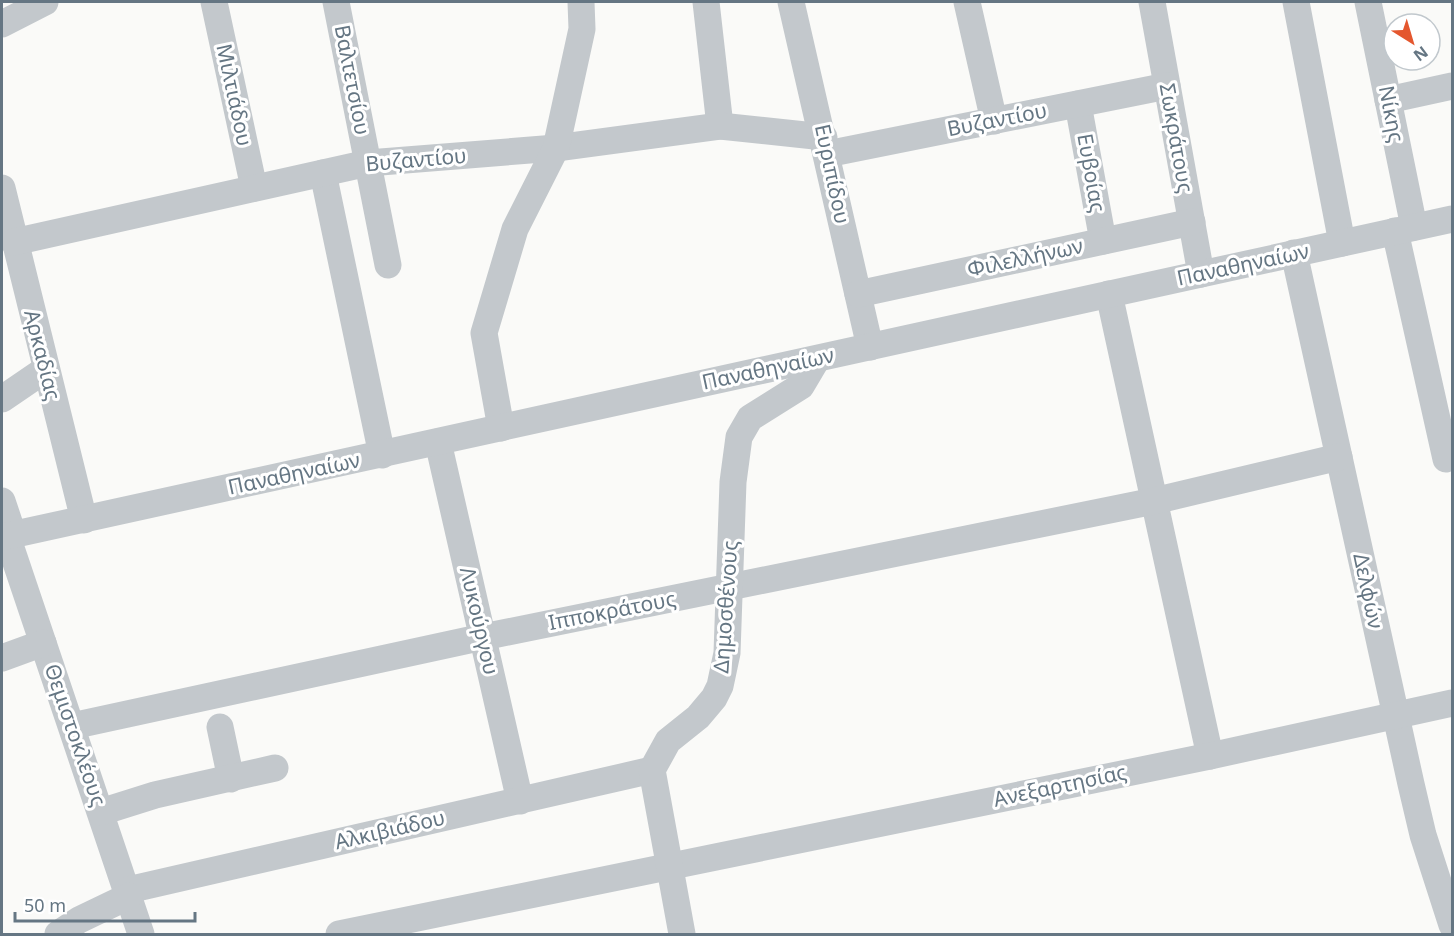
<svg xmlns="http://www.w3.org/2000/svg" width="1454" height="936" font-family="'Noto Sans',sans-serif">
	<style>
		.lines { fill: none; stroke-linecap: round; stroke-linejoin: round }
		.minor { stroke: #c3c8cc; stroke-width: 27 }
		.labels { text-anchor: middle; stroke-width: 6; stroke-linejoin: round; paint-order: stroke }
		.street-label { font-size: 21px; fill: #657683; stroke: #fff }
	</style>
	<rect width="100%" height="100%" fill="#fafaf8"/>
	<g class="lines">
		<g class="minor">
			<path d="M 214,2 L 254,188"/>
			<path d="M 336,2 L 388,265"/>
			<path d="M 706,2 L 720,126"/>
			<path d="M 791,2 L 870,347"/>
			<path d="M 967,2 L 994,121"/>
			<path d="M 1152,2 L 1201,274"/>
			<path d="M 1296,2 L 1342,243"/>
			<path d="M 1368,2 L 1414,227"/>
			<path d="M 2,24 L 45,2"/>
			<path d="M 1388,100 L 1452,86"/>
			<path d="M 1078,104 L 1103,241"/>
			<path d="M 827,154 L 1167,86"/>
			<path d="M 323,173 L 382,455"/>
			<path d="M 2,188 L 84,520"/>
			<path d="M 1395,231 L 1446,459"/>
			<path d="M 14,242 L 368,163 L 556,148 L 720,126 L 824,137"/>
			<path d="M 1294,253 L 1411,784 L 1423,835 L 1452,925"/>
			<path d="M 858,294 L 1192,222"/>
			<path d="M 1109,294 L 1210,756"/>
			<path d="M 2,399 L 46,369"/>
			<path d="M 501,428 L 484,333 L 515,229 L 556,148 L 582,29 L 581,2"/>
			<path d="M 438,442 L 520,801"/>
			<path d="M 2,501 L 13,534"/>
			<path d="M 7,536 L 141,934"/>
			<path d="M 2,537 L 1452,219"/>
			<path d="M 2,658 L 43,643"/>
			<path d="M 72,726 L 483,637 L 1154,501 L 1339,457"/>
			<path d="M 220,727 L 231,779"/>
			<path d="M 101,812 L 155,795 L 275,768"/>
			<path d="M 128,890 L 652,770"/>
			<path d="M 58,934 L 79,920 L 129,896"/>
			<path d="M 339,934 L 1210,756 L 1452,703"/>
			<path d="M 682,934 L 652,770 L 668,741 L 698,717 L 714,698 L 720,686 L 727,653 L 733,482 L 739,437 L 750,418 L 801,386 L 817,359"/>
		</g>
	</g>
	<g class="labels">
		<g class="street-label">
			<text transform="translate(352 80) rotate(79)" y="7">Βαλτετσίου</text>
			<text transform="translate(234 95) rotate(78)" y="7">Μιλτιάδου</text>
			<text transform="translate(1391 114) rotate(79)" y="7">Νίκης</text>
			<text transform="translate(997 120) rotate(-11)" y="7">Βυζαντίου</text>
			<text transform="translate(1176 138) rotate(80)" y="7">Σωκράτους</text>
			<text transform="translate(416 160) rotate(-5)" y="7">Βυζαντίου</text>
			<text transform="translate(1091 173) rotate(80)" y="7">Ευβοίας</text>
			<text transform="translate(832 174) rotate(78)" y="7">Ευριπίδου</text>
			<text transform="translate(1025 258) rotate(-12)" y="7">Φιλελλήνων</text>
			<text transform="translate(1243 265) rotate(-12)" y="7">Παναθηναίων</text>
			<text transform="translate(42 355) rotate(76)" y="7">Αρκαδίας</text>
			<text transform="translate(768 369) rotate(-12)" y="7">Παναθηναίων</text>
			<text transform="translate(294 474) rotate(-12)" y="7">Παναθηναίων</text>
			<text transform="translate(1368 591) rotate(78)" y="7">Δελφών</text>
			<text transform="translate(726 607) rotate(-86)" y="7">Δημοσθένους</text>
			<text transform="translate(612 611) rotate(-11)" y="7">Ιπποκράτους</text>
			<text transform="translate(479 621) rotate(77)" y="7">Λυκούργου</text>
			<text transform="translate(75 735) rotate(71)" y="7">Θεμιστοκλέους</text>
			<text transform="translate(1060 786) rotate(-12)" y="7">Ανεξαρτησίας</text>
			<text transform="translate(390 830) rotate(-13)" y="7">Αλκιβιάδου</text>
		</g>
	</g>
	<rect width="1454" height="936" fill="none" stroke="#657683" stroke-width="6"/>
	<g transform="translate(1412 42) rotate(143)"><circle r="28" fill="#ffffff" stroke="#c1c8cd" stroke-width="1.5"/>
	<path d="M0-4.5L10 22L0 15L-10 22Z" fill="#e4572e"/>
	<text y="-9" font-size="16" font-weight="bold" text-anchor="middle" fill="#657683">N</text>
	</g>
	<path d="M15 912v9h180v-9" fill="none" stroke="#657683" stroke-width="3"/>
	<text x="24" y="912" font-size="18" fill="#657683" stroke="#ffffff" stroke-width="4.5" paint-order="stroke">50 m</text>
</svg>
